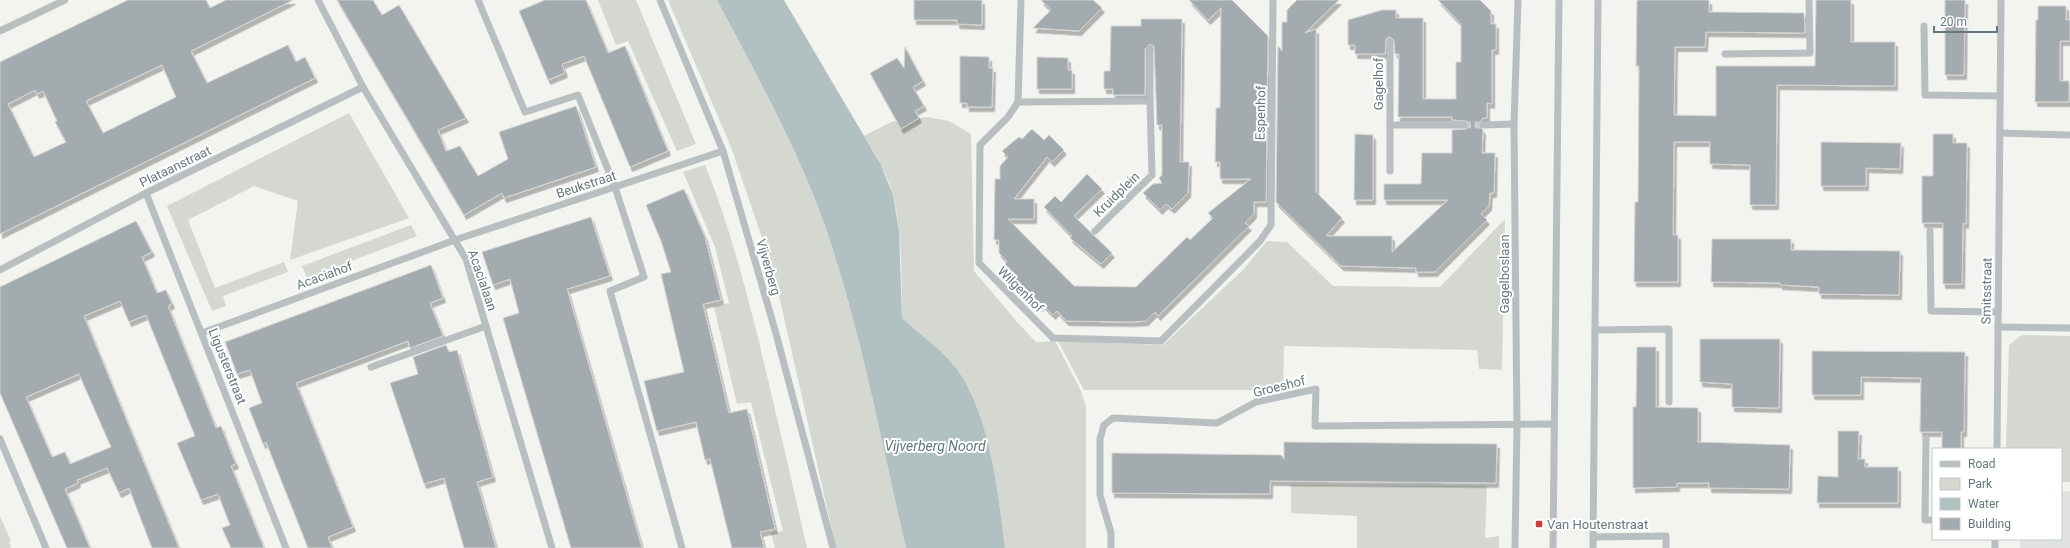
<svg xmlns="http://www.w3.org/2000/svg" width="2070" height="548" font-family="Roboto,sans-serif">
	<style>
		.built { fill: #e1e3e1 }
		.green { fill: #d4d8d0 }
		.water { fill: #b1c0c1 }
		.building { fill: #a3abae; stroke: #d5d4d3; fill-rule: evenodd; filter: url(#shadow) }
		.lines { fill: none; stroke-linecap: round; stroke-linejoin: round }
		.minor-tunnel { stroke: #c9cece; stroke-width: 7; stroke-dasharray: 7 3.5; stroke-linecap: butt }
		.minor { stroke: #b9bec0; stroke-width: 7 }
		.poi-dot { fill: #cd3f37; stroke: #fff; stroke-width: 1.5 }
		.labels { text-anchor: middle; stroke-width: 4; stroke-linejoin: round; paint-order: stroke }
		.street-label { font-size: 13px; fill: #66777d; stroke: #fff }
		.poi-label { font-size: 13px; fill: #66777d; stroke: #fff; text-anchor: start }
		.water-label { font-size: 14px; font-style: italic; fill: #62797b; stroke: #fff }
	</style>
	<defs>
		<filter id="shadow"><feDropShadow dx="2.5" dy="4.5" stdDeviation="0" flood-color="#0004"/></filter>
	</defs>
	<rect width="100%" height="100%" fill="#f3f3f0"/>
	<path class="built" d="M 2061,491 L 2070,491 L 2070,548 L 2020,548 L 2020,539 L 2061,539 Z"/>
	<g class="green">
		<path d="M 598,0 L 636,0 L 696,144 L 677,151 L 628,41 L 616,45 Z"/>
		<path d="M 668,0 L 717,0 C 756,74 797,147 825,226 C 861,330 881,441 906,548 L 836,548 L 774,273 L 731,147 Z"/>
		<path d="M 349,113 L 409,218 L 290,260 L 298,201 L 254,186 L 188,220 L 215,288 L 284,262 L 288,272 L 223,296 L 226,306 L 212,311 L 167,206 Z"/>
		<path d="M 927,117 L 949,121 L 971,134 L 974,271 L 1018,323 L 1036,342 L 1055,341 L 1081,391 L 1086,407 L 1086,548 L 1005,548 C 998,492 992,430 964,380 C 950,355 923,337 902,318 C 901,278 903,235 893,196 C 888,174 875,154 864,136 L 891,122 Z"/>
		<path d="M 705,165 C 728,221 743,279 758,338 C 775,408 791,478 807,548 L 775,548 L 771,533 L 783,531 L 751,402 L 737,404 L 714,307 L 729,303 L 715,247 L 683,172 Z"/>
		<path d="M 1505,219 L 1502,370 L 1479,369 L 1477,350 L 1284,346 L 1283,390 L 1084,390 L 1058,341 L 1163,345 L 1243,270 L 1267,241 L 1287,242 L 1333,286 L 1440,287 Z"/>
		<path d="M 411,225 L 417,236 L 307,278 L 302,266 Z"/>
		<path d="M 2022,335 L 2070,336 L 2070,482 L 2061,482 L 2061,449 L 2006,449 L 2009,345 Z"/>
		<path d="M 1291,485 L 1487,486 L 1485,538 L 1499,536 L 1499,548 L 1357,548 L 1357,516 L 1291,513 Z"/>
		<path d="M 0,516 L 11,541 L 9,542 L 11,548 L 0,548 Z"/>
	</g>
	<path class="water" d="M 717,0 L 784,0 L 881,165 L 893,195 L 899,231 L 902,318 C 923,337 950,355 964,380 C 992,430 998,492 1005,548 L 906,548 C 881,441 861,330 825,226 C 797,147 756,74 717,0 Z"/>
	<g class="building">
		<path d="M 128,0 L 206,0 L 210,8 L 226,0 L 293,0 L 191,51 L 207,83 L 288,45 L 296,62 L 305,57 L 315,78 L 0,234 L 0,62 ZM 162,65 L 176,97 L 103,133 L 86,101 ZM 35,90 L 37,94 L 43,91 L 57,121 L 55,122 L 66,142 L 34,157 L 8,104 Z"/>
		<path d="M 337,0 L 373,0 L 382,15 L 399,5 L 466,118 L 438,130 L 446,151 L 460,146 L 478,176 L 508,159 L 499,132 L 576,106 L 596,167 L 504,198 L 502,193 L 464,215 Z"/>
		<path d="M 545,0 L 586,0 L 608,53 L 625,46 L 668,151 L 630,167 L 584,56 L 562,64 L 565,73 L 548,80 L 519,11 Z"/>
		<path d="M 914,0 L 982,0 L 982,25 L 957,24 L 957,20 L 914,20 Z"/>
		<path d="M 1041,0 L 1093,0 L 1102,8 L 1079,31 L 1033,28 L 1051,10 Z"/>
		<path d="M 1189,0 L 1232,0 L 1268,36 L 1266,202 L 1254,202 L 1254,214 L 1245,223 L 1249,226 L 1158,316 L 1155,312 L 1146,321 L 1133,322 L 1066,321 L 1057,311 L 1053,315 L 1042,304 L 1040,307 L 1013,277 L 1015,275 L 1005,264 L 1007,261 L 999,253 L 999,240 L 994,240 L 995,179 L 1000,179 L 1000,166 L 1008,157 L 1002,151 L 1019,137 L 1022,139 L 1032,129 L 1044,140 L 1049,135 L 1064,150 L 1052,162 L 1047,157 L 1014,199 L 1034,199 L 1034,219 L 1008,219 L 1074,286 L 1136,287 L 1187,237 L 1190,240 L 1213,218 L 1208,213 L 1251,179 L 1220,179 L 1220,162 L 1215,162 L 1216,108 L 1220,108 L 1221,8 L 1208,20 Z"/>
		<path d="M 1297,0 L 1339,0 L 1305,33 L 1316,29 L 1316,192 L 1342,218 L 1326,236 L 1392,236 L 1392,252 L 1448,200 L 1384,200 L 1384,184 L 1421,184 L 1422,153 L 1452,153 L 1452,130 L 1466,129 L 1469,125 L 1466,121 L 1452,120 L 1452,117 L 1398,117 L 1399,54 L 1395,54 L 1394,40 L 1390,37 L 1386,39 L 1385,54 L 1355,54 L 1355,45 L 1348,45 L 1348,20 L 1382,10 L 1396,10 L 1396,18 L 1423,18 L 1423,99 L 1456,99 L 1456,62 L 1461,62 L 1461,24 L 1438,0 L 1480,0 L 1491,11 L 1491,24 L 1496,24 L 1496,50 L 1492,50 L 1492,104 L 1487,103 L 1487,118 L 1483,118 L 1478,125 L 1483,130 L 1482,153 L 1495,153 L 1494,193 L 1490,193 L 1489,206 L 1481,214 L 1487,220 L 1435,272 L 1416,272 L 1416,268 L 1341,266 L 1276,202 L 1278,46 L 1282,51 L 1282,22 L 1287,22 L 1287,10 Z"/>
		<path d="M 1637,0 L 1709,0 L 1709,12 L 1804,13 L 1805,33 L 1706,32 L 1705,47 L 1675,47 L 1674,115 L 1716,116 L 1716,66 L 1815,66 L 1816,0 L 1851,0 L 1851,42 L 1895,42 L 1895,86 L 1777,85 L 1776,205 L 1750,205 L 1750,165 L 1710,164 L 1710,142 L 1674,142 L 1673,235 L 1678,235 L 1678,282 L 1634,282 L 1635,202 L 1638,202 L 1639,66 L 1636,66 Z"/>
		<path d="M 1945,0 L 1965,0 L 1964,75 L 1945,75 Z"/>
		<path d="M 2038,6 L 2066,6 L 2066,20 L 2070,20 L 2070,41 L 2060,41 L 2060,81 L 2069,81 L 2069,102 L 2035,102 L 2036,20 L 2038,20 Z"/>
		<path d="M 1141,19 L 1182,19 L 1180,162 L 1189,162 L 1188,193 L 1172,209 L 1166,204 L 1160,210 L 1143,193 L 1153,184 L 1162,183 L 1159,178 L 1162,175 L 1162,125 L 1157,125 L 1154,46 L 1150,44 L 1145,49 L 1145,95 L 1113,95 L 1113,89 L 1104,89 L 1104,71 L 1110,71 L 1111,26 L 1141,26 Z"/>
		<path d="M 905,47 L 923,81 L 913,87 L 924,106 L 915,111 L 919,118 L 901,129 L 870,73 L 897,58 L 904,68 Z"/>
		<path d="M 960,56 L 989,57 L 989,68 L 993,68 L 992,107 L 967,107 L 967,103 L 960,103 Z"/>
		<path d="M 1037,57 L 1068,58 L 1068,70 L 1072,70 L 1072,89 L 1037,89 Z"/>
		<path d="M 1355,134 L 1373,135 L 1373,200 L 1354,200 Z"/>
		<path d="M 1933,134 L 1953,134 L 1953,143 L 1967,143 L 1966,224 L 1963,223 L 1962,284 L 1943,284 L 1943,223 L 1922,223 L 1922,176 L 1933,176 Z"/>
		<path d="M 1821,142 L 1901,143 L 1900,169 L 1866,168 L 1866,186 L 1821,186 Z"/>
		<path d="M 1087,174 L 1102,189 L 1074,216 L 1112,253 L 1101,264 L 1070,238 L 1072,236 L 1044,207 L 1055,196 L 1061,202 Z"/>
		<path d="M 684,189 L 705,237 L 721,300 L 703,304 L 729,413 L 747,409 L 775,529 L 760,532 L 764,548 L 732,548 L 710,459 L 705,460 L 696,422 L 657,431 L 651,409 L 644,381 L 684,372 L 661,274 L 671,272 L 661,241 L 646,205 Z"/>
		<path d="M 591,217 L 610,276 L 567,289 L 642,548 L 571,548 L 503,318 L 519,313 L 510,279 L 493,285 L 482,252 Z"/>
		<path d="M 136,221 L 152,252 L 142,257 L 157,293 L 166,290 L 172,304 L 168,306 L 216,428 L 221,426 L 231,452 L 236,464 L 231,466 L 264,548 L 231,548 L 222,528 L 230,525 L 218,494 L 201,500 L 177,443 L 195,436 L 146,315 L 129,322 L 120,301 L 84,316 L 179,548 L 152,548 L 129,488 L 119,493 L 107,468 L 77,480 L 78,483 L 65,489 L 90,548 L 67,548 L 0,393 L 0,287 ZM 79,374 L 111,447 L 70,464 L 65,452 L 52,457 L 26,397 Z"/>
		<path d="M 1712,239 L 1791,239 L 1791,250 L 1900,251 L 1899,295 L 1819,294 L 1819,287 L 1780,285 L 1780,283 L 1711,282 Z"/>
		<path d="M 431,265 L 443,298 L 430,303 L 443,336 L 410,348 L 408,341 L 296,383 L 353,527 L 328,537 L 332,548 L 308,548 L 266,442 L 263,444 L 249,408 L 262,403 L 250,370 L 237,374 L 225,342 Z"/>
		<path d="M 1700,339 L 1780,339 L 1779,408 L 1732,407 L 1732,384 L 1700,382 Z"/>
		<path d="M 446,345 L 449,352 L 457,350 L 493,477 L 477,482 L 496,548 L 464,548 L 444,478 L 424,484 L 390,383 L 418,374 L 413,357 Z"/>
		<path d="M 1637,347 L 1656,347 L 1656,407 L 1698,408 L 1698,442 L 1790,445 L 1789,489 L 1709,488 L 1709,483 L 1677,483 L 1677,487 L 1633,488 L 1633,407 L 1636,407 Z"/>
		<path d="M 1812,351 L 1965,352 L 1964,432 L 1961,432 L 1961,449 L 1942,449 L 1942,432 L 1920,432 L 1921,378 L 1861,377 L 1861,395 L 1812,395 Z"/>
		<path d="M 1838,431 L 1859,431 L 1858,459 L 1865,459 L 1865,467 L 1898,467 L 1898,503 L 1817,503 L 1818,476 L 1838,477 Z"/>
		<path d="M 1284,442 L 1497,444 L 1496,483 L 1270,481 L 1270,494 L 1112,493 L 1112,453 L 1281,455 L 1284,459 Z"/>
	</g>
	<g class="lines">
		<path class="minor-tunnel" d="M 1464,125 L 1483,125"/>
		<g class="minor">
			<path d="M 318,0 L 363,87 L 466,259 L 552,548"/>
			<path d="M 478,0 L 525,112 L 578,95 L 615,187 L 644,277 L 610,291 L 682,548"/>
			<path d="M 660,0 L 723,151 L 775,330 L 833,548"/>
			<path d="M 1021,0 L 1018,102 L 1008,117 L 980,145 L 979,263 L 1053,338 L 1161,341 L 1260,241 L 1271,225 L 1273,0"/>
			<path d="M 1924,26 L 1925,95 L 2000,96"/>
			<path d="M 0,31 L 65,0"/>
			<path d="M 1390,42 L 1390,125 L 1464,125"/>
			<path d="M 1725,54 L 1810,53 L 1809,0"/>
			<path d="M 1018,102 L 1150,101 L 1150,49"/>
			<path d="M 1390,125 L 1390,171"/>
			<path d="M 1483,125 L 1514,124"/>
			<path d="M 2000,133 L 2070,135"/>
			<path d="M 146,193 L 286,548"/>
			<path d="M 1095,231 L 1152,175 L 1150,101"/>
			<path d="M 1930,231 L 1931,311 L 1998,312"/>
			<path d="M 0,270 L 146,193 L 363,87"/>
			<path d="M 1998,327 L 2070,328"/>
			<path d="M 1595,330 L 1669,329 L 1669,402"/>
			<path d="M 202,333 L 455,240 L 723,151"/>
			<path d="M 371,367 L 486,326"/>
			<path d="M 1926,438 L 1925,520 L 1933,520"/>
			<path d="M 0,439 L 46,548"/>
			<path d="M 1997,449 L 2001,0"/>
			<path d="M 1593,537 L 1666,536 L 1666,548"/>
			<path d="M 1111,548 L 1111,533 L 1100,495 L 1100,439 L 1104,425 L 1113,418 L 1217,423 L 1256,402 L 1316,389 L 1315,426 L 1554,424"/>
			<path d="M 1515,548 L 1517,425 L 1514,124 L 1518,0"/>
			<path d="M 1553,548 L 1559,0"/>
			<path d="M 1593,548 L 1598,0"/>
			<path d="M 1995,548 L 1995,539"/>
		</g>
	</g>
	<rect class="poi-dot" x="1535" y="520" width="8" height="8" rx="2"/>
	<g class="labels">
		<g class="street-label">
			<text transform="translate(1378 84) rotate(-90)" y="5">Gagelhof</text>
			<text transform="translate(1260 113) rotate(-89)" y="5">Espenhof</text>
			<text transform="translate(175 166) rotate(-26)" y="5">Plataanstraat</text>
			<text transform="translate(586 184) rotate(-18)" y="5">Beukstraat</text>
			<text transform="translate(1116 194) rotate(-44)" y="5">Kruidplein</text>
			<text transform="translate(769 267) rotate(74)" y="5">Vijverberg</text>
			<text transform="translate(1504 274) rotate(-90)" y="5">Gagelboslaan</text>
			<text transform="translate(324 275) rotate(-20)" y="5">Acaciahof</text>
			<text transform="translate(483 280) rotate(71)" y="5">Acacialaan</text>
			<text transform="translate(1021 289) rotate(45)" y="5">Wilgenhof</text>
			<text transform="translate(1986 291) rotate(-89)" y="5">Smitsstraat</text>
			<text transform="translate(228 366) rotate(68)" y="5">Ligusterstraat</text>
			<text transform="translate(1279 386) rotate(-14)" y="5">Groeshof</text>
		</g>
		<g class="poi-label">
			<text x="1547" y="529">Van Houtenstraat</text>
		</g>
		<g class="water-label">
			<text x="935" y="451">Vijverberg Noord</text>
		</g>
	</g>
	<rect x="1932" y="448" width="130" height="92" fill="#ffffff" stroke="#c2c9cb"/>
	<rect x="1940" y="461" width="20" height="6" fill="#b9bec0" stroke="#c2c9cb"/>
	<text x="1968" y="468" font-size="12" fill="#66777d">Road</text>
	<rect x="1940" y="478" width="20" height="12" fill="#d4d8d0" stroke="#c2c9cb"/>
	<text x="1968" y="488" font-size="12" fill="#66777d">Park</text>
	<rect x="1940" y="498" width="20" height="12" fill="#b1c0c1" stroke="#c2c9cb"/>
	<text x="1968" y="508" font-size="12" fill="#66777d">Water</text>
	<rect x="1940" y="518" width="20" height="12" fill="#a3abae" stroke="#c2c9cb"/>
	<text x="1968" y="528" font-size="12" fill="#66777d">Building</text>
	<path d="M1934 26v6h63v-6" fill="none" stroke="#66777d" stroke-width="2"/>
	<text x="1940" y="26" font-size="12" fill="#66777d" stroke="#ffffff" stroke-width="3" paint-order="stroke">20 m</text>
</svg>
